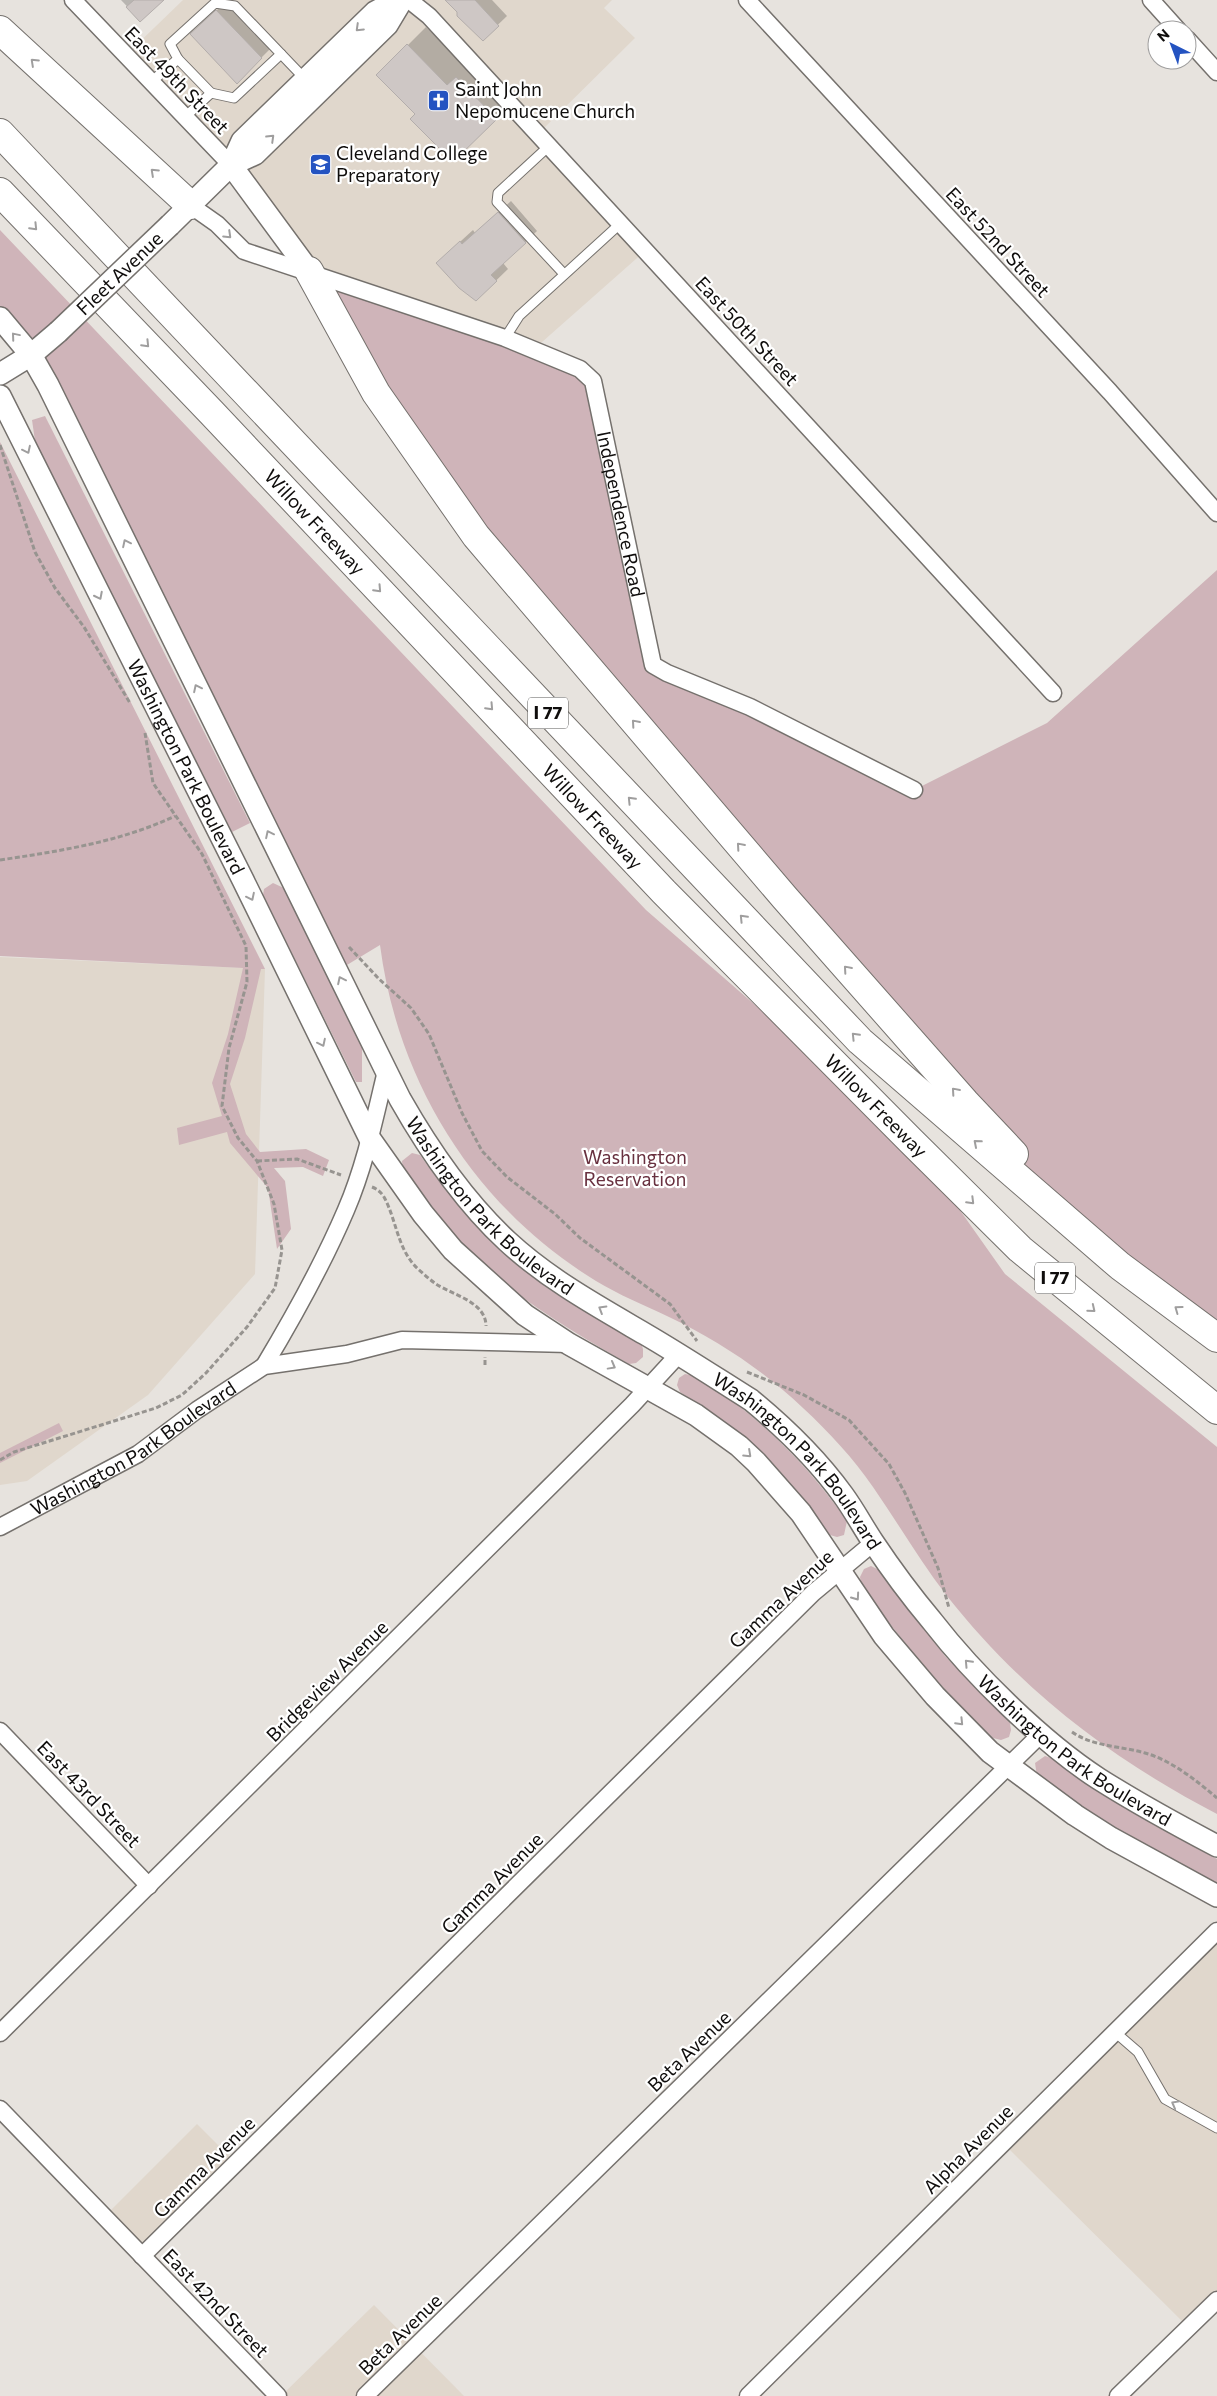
<svg xmlns="http://www.w3.org/2000/svg" width="1217" height="2396" font-family="Commissioner,sans-serif">
	<style>
		.built { fill: #e0d7cc }
		.green { fill: #cfb4b9 }
		.shadow { fill: #0003 }
		.building { fill: #cec7c5; stroke: #b3adab }
		.lines { fill: none; stroke-linecap: round; stroke-linejoin: round }
		.service-casing { stroke: #75716d; stroke-width: 11 }
		.minor-casing { stroke: #75716d; stroke-width: 19 }
		.tertiary-casing { stroke: #75716d; stroke-width: 24 }
		.motorway-casing { stroke: #75716d; stroke-width: 30 }
		.path { stroke: #979490; stroke-width: 3; stroke-dasharray: 5 2.5; stroke-linecap: butt }
		.service { stroke: #fff; stroke-width: 9 }
		.minor { stroke: #fff; stroke-width: 16 }
		.tertiary { stroke: #fff; stroke-width: 21 }
		.motorway { stroke: #fff; stroke-width: 28 }
		.tertiary-bridge-casing { stroke: #75716d; stroke-width: 24; stroke-linecap: butt }
		.tertiary-bridge { stroke: #fff; stroke-width: 21 }
		.oneway { stroke: #9f9e9e }
		.labels { text-anchor: middle; stroke-width: 4.5; stroke-linejoin: round; paint-order: stroke }
		.shield { fill: #fff; stroke: #575655; stroke-width: 1 }
		.shield-label { font-size: 18px; font-weight: bold; fill: #0f0d0c }
		.street-label { font-size: 19px; fill: #0f0d0c; stroke: #fff }
		.poi-label { font-size: 19px; fill: #0f0d0c; stroke: #fff; text-anchor: start }
		.park-label { font-size: 19px; fill: #68303f; stroke: #fff }
	</style>
	<rect width="100%" height="100%" fill="#e7e3de"/>
	<g class="built">
		<path d="M 183,0 L 612,0 L 604,8 L 635,38 L 538,134 L 645,251 L 533,350 L 335,309 L 298,243 L 126,55 Z"/>
		<path d="M 0,957 L 265,969 L 255,1274 L 148,1395 L 27,1481 L 0,1485 Z"/>
		<path d="M 1217,1931 L 1217,2300 L 1189,2328 L 1003,2143 Z"/>
		<path d="M 197,2124 L 236,2163 L 142,2256 L 104,2217 Z"/>
		<path d="M 374,2305 L 464,2396 L 281,2396 Z"/>
	</g>
	<g class="green">
		<path d="M 0,230 L 646,910 L 911,1141 L 1005,1274 L 1217,1447 L 1217,1814 C 1110,1758 1022,1691 947,1596 C 920,1561 898,1523 873,1487 C 853,1458 829,1432 803,1408 C 763,1370 717,1340 669,1317 C 644,1305 619,1295 596,1281 C 476,1208 398,1084 380,945 L 337,971 L 48,385 L 0,318 Z"/>
		<path d="M 309,271 L 505,338 L 593,381 L 653,665 L 914,790 L 1047,723 L 1217,570 L 1217,1338 L 1120,1266 L 965,1102 L 476,536 Z"/>
		<path d="M 45,416 L 250,823 L 232,832 L 35,441 L 32,420 Z"/>
		<path d="M 0,442 L 265,969 L 261,969 L 245,1038 L 230,1084 L 246,1134 L 260,1152 L 306,1149 L 329,1160 L 323,1176 L 303,1167 L 274,1168 L 285,1181 L 291,1229 L 277,1249 L 268,1188 L 230,1143 L 227,1132 L 179,1145 L 177,1128 L 222,1116 L 212,1083 L 228,1034 L 243,968 L 0,956 Z"/>
		<path d="M 273,883 L 286,889 L 362,1045 L 362,1082 L 356,1082 L 263,895 L 264,889 Z"/>
		<path d="M 412,1153 L 420,1155 C 456,1206 498,1253 549,1289 C 578,1309 610,1325 641,1343 L 643,1349 L 643,1357 L 636,1363 L 629,1364 C 551,1320 470,1270 419,1194 C 413,1184 402,1173 402,1161 Z"/>
		<path d="M 685,1374 C 703,1376 719,1390 734,1402 C 778,1436 815,1475 847,1521 L 844,1535 L 837,1537 L 830,1535 L 775,1467 L 728,1425 L 680,1392 L 677,1385 L 679,1378 Z"/>
		<path d="M 59,1423 L 63,1431 L 0,1463 L 0,1453 Z"/>
		<path d="M 871,1566 L 879,1570 L 945,1656 L 1010,1723 L 1011,1730 L 1009,1737 L 1001,1740 L 993,1738 C 944,1691 900,1641 861,1584 L 860,1577 L 864,1569 Z"/>
		<path d="M 1045,1756 C 1059,1759 1085,1783 1099,1792 C 1137,1816 1177,1838 1217,1859 L 1217,1884 L 1119,1832 L 1037,1776 L 1035,1763 Z"/>
	</g>
	<g class="shadow">
		<path d="M 121,0 L 162,0 L 140,20 Z"/>
		<path d="M 228,0 L 233,0 L 275,44 L 237,82 L 205,21 Z"/>
		<path d="M 450,0 L 492,0 L 507,16 L 483,39 Z"/>
		<path d="M 426,27 L 466,68 L 514,100 L 453,161 L 417,114 L 378,75 Z"/>
		<path d="M 511,201 L 537,231 L 503,263 L 508,269 L 476,300 L 450,251 L 473,230 L 475,233 Z"/>
	</g>
	<g class="building">
		<path d="M 134,0 L 164,0 L 140,22 L 126,7 Z"/>
		<path d="M 445,0 L 475,0 L 499,26 L 483,41 L 457,16 L 457,12 Z"/>
		<path d="M 216,10 L 262,58 L 237,84 L 190,34 Z"/>
		<path d="M 407,44 L 447,85 L 456,77 L 497,119 L 453,162 L 410,119 L 415,114 L 376,75 Z"/>
		<path d="M 498,212 L 526,243 L 491,275 L 497,281 L 476,301 L 459,288 L 436,263 L 460,241 L 462,244 Z"/>
	</g>
	<g class="lines">
		<defs>
			<g id="service">
				<path d="M 178,59 L 211,93"/>
				<path d="M 151,82 L 178,59 L 170,44 L 215,3 L 235,6 L 305,79"/>
				<path d="M 185,117 L 211,93 L 234,98 L 281,54"/>
				<path d="M 549,146 L 498,193 L 497,202 L 564,274"/>
				<path d="M 505,338 L 519,316 L 621,223"/>
				<path d="M 1115,2032 L 1138,2052 L 1165,2099 L 1217,2128"/>
			</g>
			<g id="minor">
				<path d="M 73,0 L 231,165"/>
				<path d="M 409,0 L 429,16 L 1053,693"/>
				<path d="M 747,0 L 1110,392 L 1217,513"/>
				<path d="M 1151,0 L 1178,30"/>
				<path d="M 1187,39 L 1217,72"/>
				<path id="s1" d="M 190,205 L 217,224 L 244,251 L 505,338 L 580,369 L 593,381 L 653,665 L 667,673 L 750,707 L 914,790"/>
				<path d="M 264,1366 C 294,1316 323,1264 346,1210 C 365,1166 375,1117 386,1071"/>
				<path id="s2" d="M 0,1527 L 138,1454 L 197,1410 L 264,1366 L 347,1354 L 402,1340 L 569,1344"/>
				<path d="M 0,1731 L 149,1886"/>
				<path d="M 0,2033 L 632,1405 L 679,1354"/>
				<path d="M 0,2109 L 278,2396"/>
				<path d="M 142,2256 L 813,1593 L 873,1543"/>
				<path d="M 365,2396 L 1041,1734"/>
				<path d="M 748,2396 L 1217,1931"/>
				<path d="M 1118,2396 L 1217,2300"/>
			</g>
			<g id="tertiary">
				<path d="M 231,165 L 242,141 L 375,12 L 398,0"/>
				<path d="M 231,165 L 309,271"/>
				<path d="M 170,225 L 231,165 L 255,154 L 387,25 L 402,0"/>
				<path id="s3" d="M 0,318 L 31,355 L 48,385 L 400,1099 C 429,1150 464,1201 507,1241 C 548,1279 597,1306 645,1334 C 681,1355 716,1378 751,1400 C 785,1428 817,1459 843,1495 C 854,1510 863,1527 873,1542 C 891,1569 911,1596 932,1621 C 973,1674 1042,1742 1099,1779 C 1137,1803 1177,1825 1217,1846"/>
				<path d="M 0,374 L 31,355 L 58,332"/>
				<path id="s4" d="M 0,396 L 243,880 L 370,1139 L 423,1214 L 453,1250 L 525,1315 L 569,1344 L 696,1415 L 739,1446 L 756,1462 L 801,1513 L 884,1636 L 935,1696 L 990,1752 L 1075,1815 L 1111,1838 L 1217,1896"/>
			</g>
			<g id="motorway">
				<path d="M 0,30 L 190,205"/>
				<path d="M 0,133 L 860,1041 L 1120,1266 L 1217,1338"/>
				<path id="s5" d="M 0,192 L 211,412 L 664,892 L 911,1141 L 1020,1249 L 1217,1410"/>
				<path d="M 309,271 L 376,393 L 476,536 L 785,898 L 965,1102 L 1014,1154"/>
			</g>
		</defs>
		<use href="#service" class="service-casing"/>
		<use href="#minor" class="minor-casing"/>
		<use href="#tertiary" class="tertiary-casing"/>
		<use href="#motorway" class="motorway-casing"/>
		<g class="path">
			<path d="M 0,445 L 35,552 L 55,588 L 84,627 L 130,703"/>
			<path d="M 0,860 C 60,851 120,842 175,816"/>
			<path d="M 349,947 L 379,979 L 411,1008 L 429,1034 L 462,1113 L 482,1151 L 507,1177 L 555,1214 L 580,1238 L 670,1304 L 697,1341"/>
			<path d="M 257,1161 L 297,1159 L 341,1175"/>
			<path d="M 372,1187 C 377,1189 381,1192 384,1197 C 397,1221 397,1249 418,1269 C 424,1274 430,1280 436,1284 C 453,1295 486,1302 486,1326"/>
			<path d="M 485,1365 L 485,1357"/>
			<path d="M 747,1372 L 804,1395 L 849,1420 L 889,1464 L 905,1493 L 938,1568 L 949,1608"/>
			<path d="M 0,1460 L 14,1452 L 156,1408 L 182,1395 L 206,1373 L 247,1327 L 275,1288 L 282,1250 L 274,1204 L 257,1161 L 238,1138 L 222,1106 L 229,1048 L 247,982 L 246,946 L 202,854 L 153,783 L 145,733"/>
			<path d="M 1072,1732 C 1094,1747 1121,1746 1145,1753 C 1171,1760 1197,1781 1217,1798"/>
		</g>
		<use href="#service" class="service"/>
		<use href="#minor" class="minor"/>
		<use href="#tertiary" class="tertiary"/>
		<use href="#motorway" class="motorway"/>
		<defs>
			<g id="tertiary-bridge">
				<path id="s6" d="M 58,332 L 170,225"/>
			</g>
		</defs>
		<use href="#tertiary-bridge" class="tertiary-bridge-casing"/>
		<use href="#tertiary-bridge" class="tertiary-bridge"/>
	</g>
	<defs><path id="oneway-chevron" d="M-2-3.5L2.5 0L-2 3.5" fill="none" stroke-width="1.6" stroke-linecap="round" stroke-linejoin="round" transform="scale(1.25)"/></defs>
	<g class="oneway">
		<use href="#oneway-chevron" transform="translate(359 28) rotate(136)"/>
		<use href="#oneway-chevron" transform="translate(34 62) rotate(-137)"/>
		<use href="#oneway-chevron" transform="translate(271 138) rotate(-44)"/>
		<use href="#oneway-chevron" transform="translate(154 172) rotate(-137)"/>
		<use href="#oneway-chevron" transform="translate(34 227) rotate(46)"/>
		<use href="#oneway-chevron" transform="translate(228 235) rotate(44)"/>
		<use href="#oneway-chevron" transform="translate(15 336) rotate(-130)"/>
		<use href="#oneway-chevron" transform="translate(146 344) rotate(46)"/>
		<use href="#oneway-chevron" transform="translate(27 450) rotate(64)"/>
		<use href="#oneway-chevron" transform="translate(126 543) rotate(-116)"/>
		<use href="#oneway-chevron" transform="translate(378 589) rotate(47)"/>
		<use href="#oneway-chevron" transform="translate(99 596) rotate(63)"/>
		<use href="#oneway-chevron" transform="translate(197 688) rotate(-116)"/>
		<use href="#oneway-chevron" transform="translate(490 707) rotate(47)"/>
		<use href="#oneway-chevron" transform="translate(635 723) rotate(-131)"/>
		<use href="#oneway-chevron" transform="translate(631 800) rotate(-134)"/>
		<use href="#oneway-chevron" transform="translate(269 834) rotate(-116)"/>
		<use href="#oneway-chevron" transform="translate(740 846) rotate(-131)"/>
		<use href="#oneway-chevron" transform="translate(251 897) rotate(64)"/>
		<use href="#oneway-chevron" transform="translate(743 918) rotate(-134)"/>
		<use href="#oneway-chevron" transform="translate(847 969) rotate(-131)"/>
		<use href="#oneway-chevron" transform="translate(341 980) rotate(-116)"/>
		<use href="#oneway-chevron" transform="translate(855 1036) rotate(-134)"/>
		<use href="#oneway-chevron" transform="translate(322 1043) rotate(64)"/>
		<use href="#oneway-chevron" transform="translate(955 1091) rotate(-131)"/>
		<use href="#oneway-chevron" transform="translate(977 1143) rotate(-139)"/>
		<use href="#oneway-chevron" transform="translate(971 1201) rotate(45)"/>
		<use href="#oneway-chevron" transform="translate(602 1309) rotate(-149)"/>
		<use href="#oneway-chevron" transform="translate(1092 1309) rotate(39)"/>
		<use href="#oneway-chevron" transform="translate(1178 1309) rotate(-144)"/>
		<use href="#oneway-chevron" transform="translate(612 1366) rotate(29)"/>
		<use href="#oneway-chevron" transform="translate(748 1454) rotate(43)"/>
		<use href="#oneway-chevron" transform="translate(856 1597) rotate(55)"/>
		<use href="#oneway-chevron" transform="translate(968 1663) rotate(-133)"/>
		<use href="#oneway-chevron" transform="translate(960 1722) rotate(46)"/>
		<use href="#oneway-chevron" transform="translate(1175 2104) rotate(-151)"/>
	</g>
	<defs>
		<symbol id="church-square" viewBox="-11 -11 22 22"><rect x="-9" y="-9" width="18" height="18" rx="4" fill="#2453c1" stroke="#fff"/><path d="M-1.2-6h2.4v3.5h3.3v2.4h-3.3V6h-2.4V-.1h-3.3v-2.4h3.3Z" fill="#fff"/></symbol>
		<symbol id="school-square" viewBox="-11 -11 22 22"><rect x="-9" y="-9" width="18" height="18" rx="4" fill="#2453c1" stroke="#fff"/><path d="M0-5L7-2L0 1L-7-2ZM-4 1L0 2.5L4 1V4Q0 6-4 4Z" fill="#fff"/></symbol>
	</defs>
	<g fill-rule="evenodd">
		<use href="#church-square" x="426" y="88" width="25" height="25"/>
		<use href="#school-square" x="308" y="152" width="25" height="25"/>
	</g>
	<g class="labels">
		<g class="shield">
			<rect x="528" y="697.5" width="40" height="31" rx="4"/>
			<rect x="1035" y="1262.5" width="40" height="31" rx="4"/>
		</g>
		<g class="shield-label">
			<text x="548" y="719">I 77</text>
			<text x="1055" y="1284">I 77</text>
		</g>
		<g class="street-label">
			<text transform="translate(177 80) rotate(46)" y="7">East 49th Street</text>
			<text transform="translate(998 242) rotate(47)" y="7">East 52nd Street</text>
			<text dy="7" stroke="none"><textPath href="#s6" startOffset="85">Fleet Avenue</textPath></text>
			<text transform="translate(747 331) rotate(47)" y="7">East 50th Street</text>
			<text dy="7" stroke="none"><textPath href="#s1" startOffset="581">Independence Road</textPath></text>
			<text dy="7" stroke="none"><textPath href="#s5" startOffset="456">Willow Freeway</textPath></text>
			<text dy="7" stroke="none"><textPath href="#s4" startOffset="415">Washington Park Boulevard</textPath></text>
			<text dy="7" stroke="none"><textPath href="#s5" startOffset="861">Willow Freeway</textPath></text>
			<text dy="7" stroke="none"><textPath href="#s5" startOffset="1266">Willow Freeway</textPath></text>
			<text dy="7" stroke="none"><textPath href="#s3" startOffset="1020">Washington Park Boulevard</textPath></text>
			<text dy="7" stroke="none"><textPath href="#s2" startOffset="155">Washington Park Boulevard</textPath></text>
			<text dy="7" stroke="none"><textPath href="#s3" startOffset="1425">Washington Park Boulevard</textPath></text>
			<text transform="translate(781 1599) rotate(-43)" y="7">Gamma Avenue</text>
			<text transform="translate(327 1681) rotate(-45)" y="7">Bridgeview Avenue</text>
			<text dy="7" stroke="none"><textPath href="#s3" startOffset="1830">Washington Park Boulevard</textPath></text>
			<text transform="translate(89 1794) rotate(46)" y="7">East 43rd Street</text>
			<text transform="translate(492 1883) rotate(-45)" y="7">Gamma Avenue</text>
			<text transform="translate(689 2051) rotate(-44)" y="7">Beta Avenue</text>
			<text transform="translate(968 2149) rotate(-45)" y="7">Alpha Avenue</text>
			<text transform="translate(204 2167) rotate(-45)" y="7">Gamma Avenue</text>
			<text transform="translate(216 2303) rotate(46)" y="7">East 42nd Street</text>
			<text transform="translate(400 2334) rotate(-44)" y="7">Beta Avenue</text>
		</g>
		<g class="poi-label">
			<text x="455" y="96">Saint John<tspan x="455" dy="22">Nepomucene Church</tspan></text>
			<text x="336" y="160">Cleveland College<tspan x="336" dy="22">Preparatory</tspan></text>
		</g>
		<g class="park-label">
			<text x="635" y="1164">Washington<tspan x="635" dy="22">Reservation</tspan></text>
		</g>
	</g>
	<g transform="translate(1172 45) rotate(318)"><circle r="24" fill="#ffffff" stroke="#9f9e9e"/>
	<path d="M0-4L9 19L0 12L-9 19Z" fill="#2453c1"/>
	<text y="-8" font-size="14" font-weight="bold" text-anchor="middle" fill="#0f0d0c">N</text>
	</g>
</svg>
